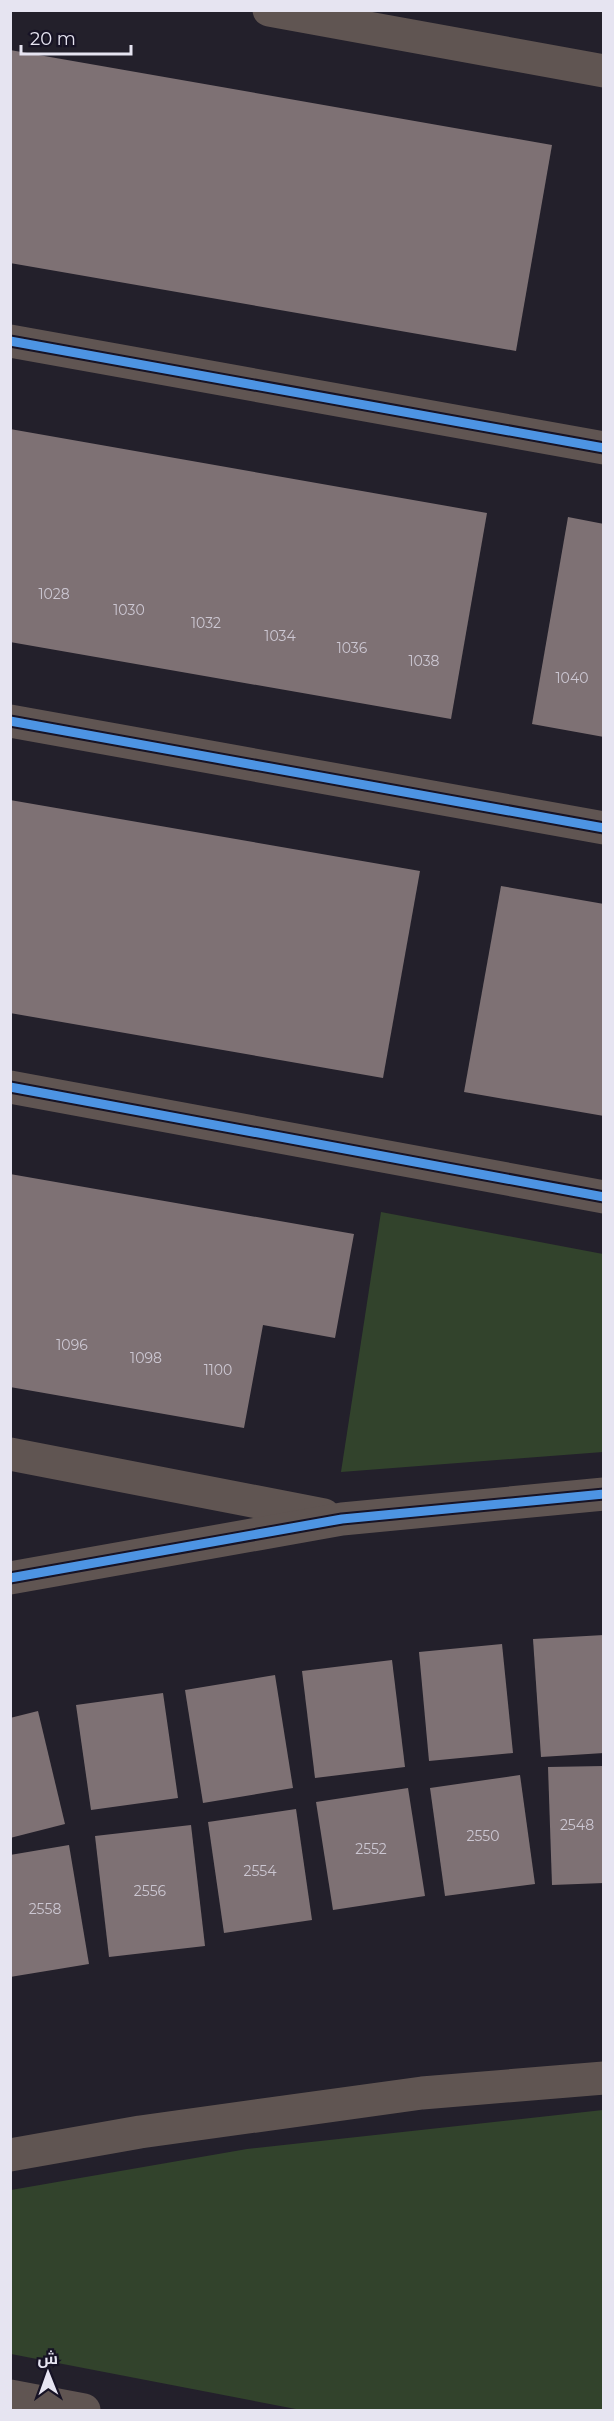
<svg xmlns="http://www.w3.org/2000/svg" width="614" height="2421" font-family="Montserrat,Cairo,sans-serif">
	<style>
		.green { fill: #32432c }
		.building { fill: #7e7174 }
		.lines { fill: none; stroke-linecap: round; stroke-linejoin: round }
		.minor { stroke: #605552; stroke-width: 33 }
		.cycleway-casing { stroke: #171325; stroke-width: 13 }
		.cycleway { stroke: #4d94e3; stroke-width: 9 }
		.labels { text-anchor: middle; stroke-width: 6; stroke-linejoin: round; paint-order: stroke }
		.number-label { font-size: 14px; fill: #ccc7d2 }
	</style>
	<rect width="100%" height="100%" fill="#23202b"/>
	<g class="green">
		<path d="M 381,1212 L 603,1254 L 603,1452 L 341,1472 Z"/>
		<path d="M 603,2110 L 603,2410 L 301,2410 L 11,2354 L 11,2190 L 247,2149 Z"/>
	</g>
	<g class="building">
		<path d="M 10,50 L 552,145 L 516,351 L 10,263 Z"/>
		<path d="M 10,429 L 487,513 L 451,719 L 10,642 Z"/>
		<path d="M 568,517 L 604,524 L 604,737 L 532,724 Z"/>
		<path d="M 10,800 L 420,871 L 383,1078 L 10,1013 Z"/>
		<path d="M 501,886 L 604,904 L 604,1116 L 464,1092 Z"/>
		<path d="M 10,1174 L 354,1234 L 335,1338 L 263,1325 L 244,1428 L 10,1387 Z"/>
		<path d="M 604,1635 L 604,1753 L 541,1757 L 533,1639 Z"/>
		<path d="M 502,1644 L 513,1753 L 429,1761 L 419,1652 Z"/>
		<path d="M 392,1660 L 405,1767 L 315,1778 L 302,1671 Z"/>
		<path d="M 275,1675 L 293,1788 L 203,1803 L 185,1690 Z"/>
		<path d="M 163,1693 L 178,1798 L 91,1810 L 76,1705 Z"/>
		<path d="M 38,1711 L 65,1824 L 10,1838 L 10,1718 Z"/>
		<path d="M 604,1766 L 604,1883 L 552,1885 L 548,1767 Z"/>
		<path d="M 520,1775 L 535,1884 L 445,1896 L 430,1788 Z"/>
		<path d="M 408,1788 L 425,1896 L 333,1910 L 316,1802 Z"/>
		<path d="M 296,1809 L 312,1920 L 224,1933 L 208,1822 Z"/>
		<path d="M 191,1825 L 205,1946 L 109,1957 L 95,1836 Z"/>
		<path d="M 69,1845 L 89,1964 L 10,1977 L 10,1855 Z"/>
	</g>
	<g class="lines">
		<g class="minor">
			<path d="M 269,10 L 604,71"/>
			<path d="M 10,341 L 604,448"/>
			<path d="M 10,721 L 604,828"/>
			<path d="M 10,1087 L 604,1197"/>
			<path d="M 10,1454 L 324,1515"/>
			<path d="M 10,1578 L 342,1519 L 604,1494"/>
			<path d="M 10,2155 L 140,2132 L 422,2093 L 604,2078"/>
			<path d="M 10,2396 L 84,2410"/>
		</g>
		<defs>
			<g id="cycleway">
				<path d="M 10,341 L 604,448"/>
				<path d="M 10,721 L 604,828"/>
				<path d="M 10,1087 L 604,1197"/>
				<path d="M 10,1578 L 342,1519 L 604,1494"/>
			</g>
		</defs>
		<use href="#cycleway" class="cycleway-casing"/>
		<use href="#cycleway" class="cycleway"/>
	</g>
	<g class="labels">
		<g class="number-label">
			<text x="54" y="599">1028</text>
			<text x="129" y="615">1030</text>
			<text x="206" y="628">1032</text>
			<text x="280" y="641">1034</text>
			<text x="352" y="653">1036</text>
			<text x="424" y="666">1038</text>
			<text x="572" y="683">1040</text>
			<text x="72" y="1350">1096</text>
			<text x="146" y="1363">1098</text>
			<text x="218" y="1375">1100</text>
			<text x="577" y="1830">2548</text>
			<text x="483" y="1841">2550</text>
			<text x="371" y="1854">2552</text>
			<text x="260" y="1876">2554</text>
			<text x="150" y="1896">2556</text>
			<text x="45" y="1914">2558</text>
		</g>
	</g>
	<rect width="614" height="2421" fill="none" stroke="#e6e4f1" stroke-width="24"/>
	<g transform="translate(48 2373) rotate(359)" stroke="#171325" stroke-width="4.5" paint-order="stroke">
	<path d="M0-4.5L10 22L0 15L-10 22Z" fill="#e6e4f1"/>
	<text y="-9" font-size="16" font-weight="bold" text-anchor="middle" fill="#e6e4f1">ش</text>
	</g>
	<path d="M21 45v9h110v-9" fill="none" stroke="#e6e4f1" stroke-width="3"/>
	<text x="30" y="45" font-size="18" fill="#e6e4f1" stroke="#171325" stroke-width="4.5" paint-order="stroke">20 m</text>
</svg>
